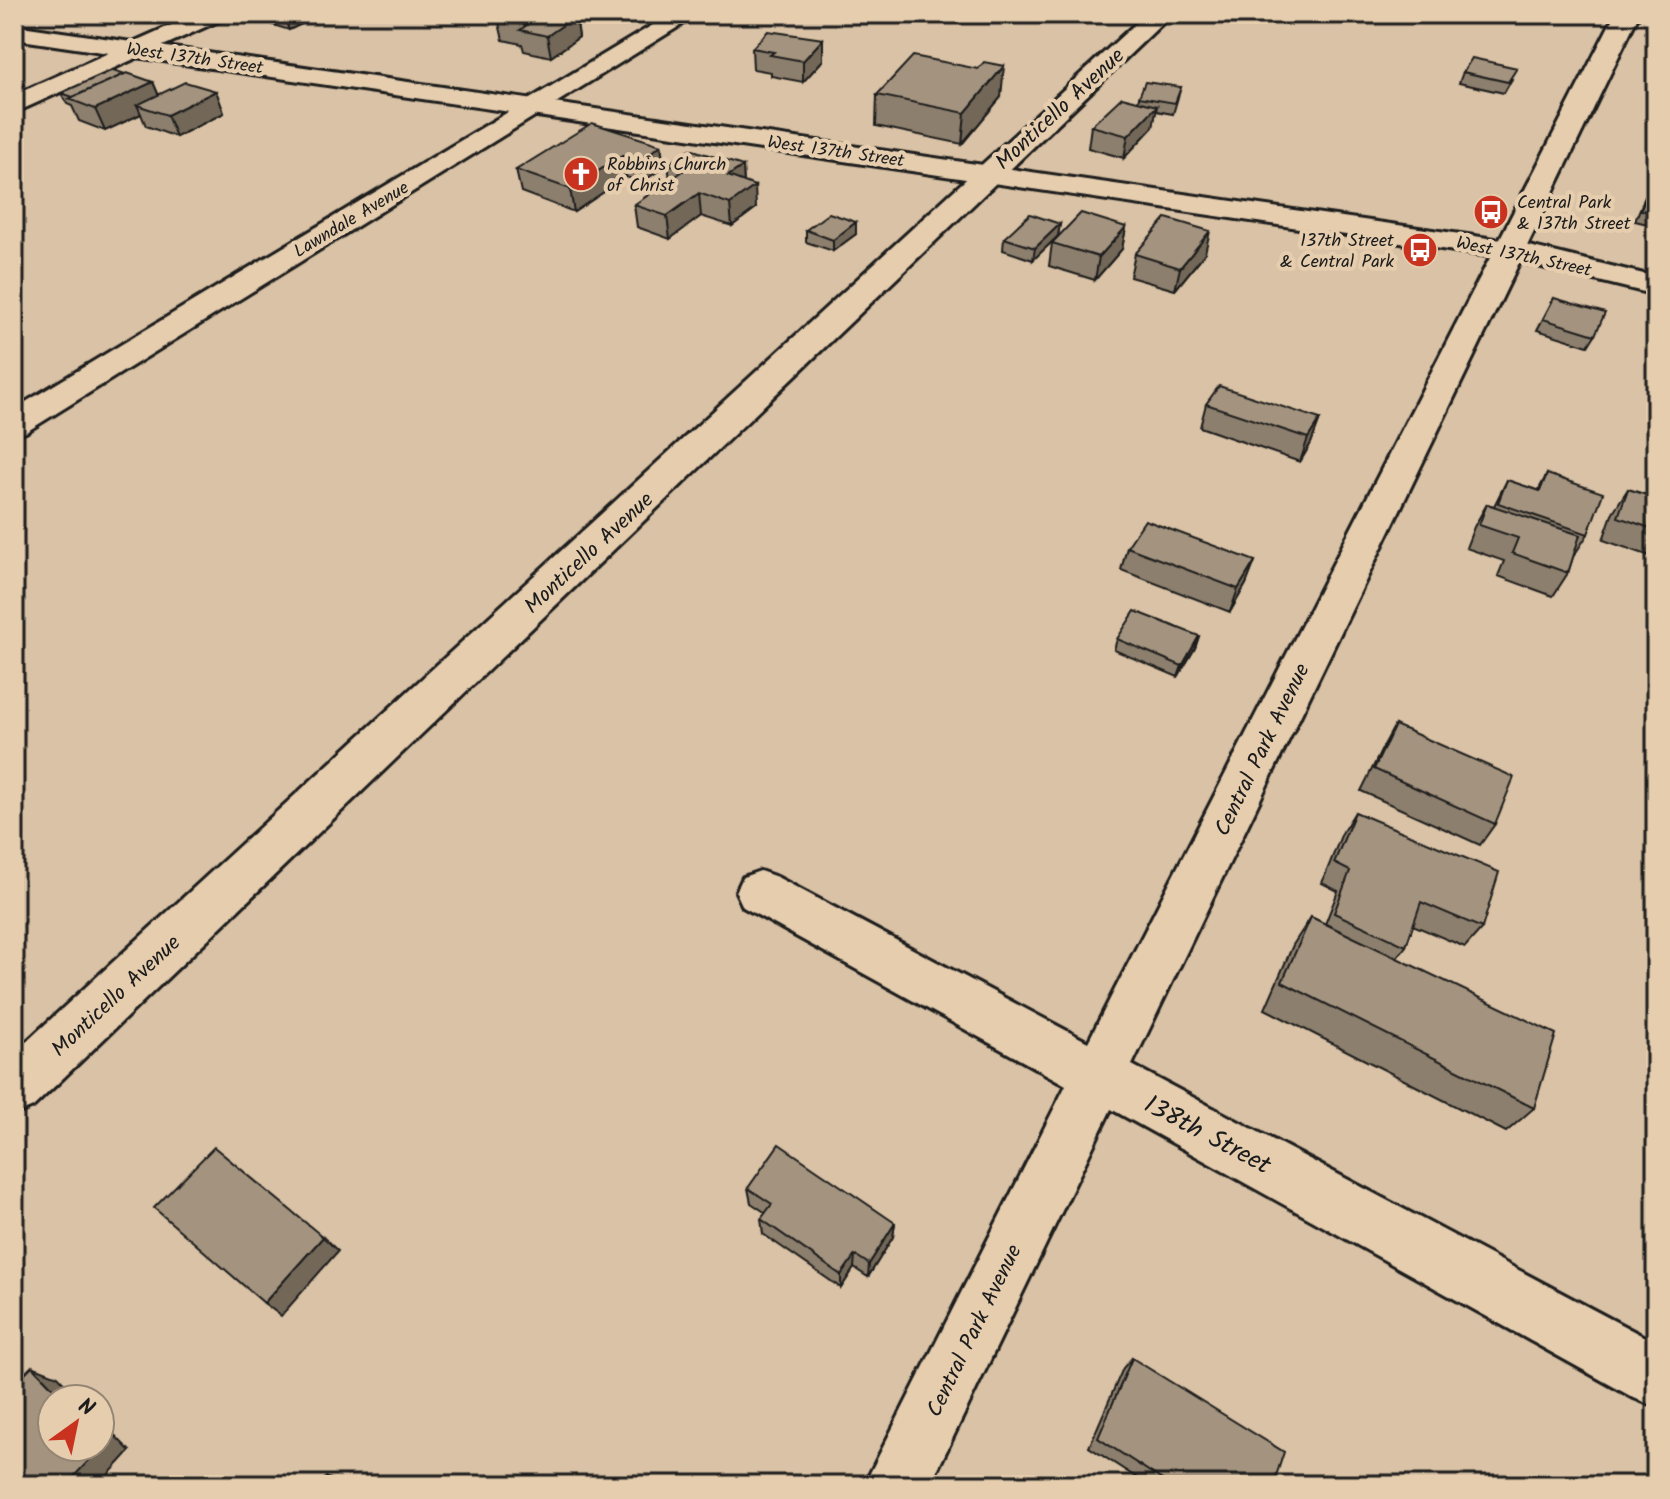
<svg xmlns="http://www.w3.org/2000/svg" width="1670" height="1499" font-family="Kalam,sans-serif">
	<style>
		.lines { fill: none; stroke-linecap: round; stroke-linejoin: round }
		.minor-casing { stroke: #1c1c1c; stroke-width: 6 }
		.major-casing { stroke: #1c1c1c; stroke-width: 6 }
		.minor { fill: #e5cdae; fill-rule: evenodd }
		.major { fill: #e5cdae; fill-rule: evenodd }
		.wall { fill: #8d7f6d; stroke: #1c1c1c; stroke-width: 2 }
		.shaded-wall { fill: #736859; stroke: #1c1c1c; stroke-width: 2 }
		.building { fill: #a4947f; stroke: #1c1c1c; stroke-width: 2 }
		.labels { text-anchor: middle; stroke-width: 8; stroke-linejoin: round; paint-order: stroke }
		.far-street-label { font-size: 18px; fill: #1c1c1c; stroke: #e5cdae }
		.far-poi-label { font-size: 18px; fill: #1c1c1c; stroke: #e5cdae; text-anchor: start }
		.street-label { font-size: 22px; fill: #1c1c1c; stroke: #e5cdae }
		.near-street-label { font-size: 26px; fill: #1c1c1c; stroke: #e5cdae }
	</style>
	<rect width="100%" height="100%" fill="#d9c2a5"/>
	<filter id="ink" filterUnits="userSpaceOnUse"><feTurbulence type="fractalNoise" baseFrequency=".0125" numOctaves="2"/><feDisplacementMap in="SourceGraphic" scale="16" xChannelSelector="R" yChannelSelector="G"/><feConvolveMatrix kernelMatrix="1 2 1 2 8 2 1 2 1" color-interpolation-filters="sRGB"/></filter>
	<g filter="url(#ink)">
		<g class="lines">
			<defs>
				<g id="minor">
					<path d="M 196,14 L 227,14 L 223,19 L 14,113 L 14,95 Z"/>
					<path d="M 671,14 L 699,14 L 26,432 L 14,435 L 14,409 Z"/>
					<path d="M 1146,14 L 1172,14 L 33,1107 L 14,1115 L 14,1053 Z"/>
					<path d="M 1615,14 L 1639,14 L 1132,1065 L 1656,1343 L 1656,1407 L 1634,1398 L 1111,1109 L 930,1485 L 864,1485 L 1066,1085 L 743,907 L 736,892 L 743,877 L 760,871 L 777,877 L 1088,1042 Z"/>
				</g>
				<path id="major" d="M 14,25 L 1509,241 L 1656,277 L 1656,295 L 1509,259 L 14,39 Z"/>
			</defs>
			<use href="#minor" class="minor-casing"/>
			<use href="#major" class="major-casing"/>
			<use href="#minor" class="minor"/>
			<use href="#major" class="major"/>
		</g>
		<g class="wall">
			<path d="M 252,14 L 322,14 L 289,30 L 254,19 Z"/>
			<path d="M 576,16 L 579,37 L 551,57 L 524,51 L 522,44 L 503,40 L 498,19 Z"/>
			<path d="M 823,39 L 823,60 L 803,82 L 771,76 L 771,72 L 753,69 L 752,48 Z"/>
			<path d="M 1463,72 L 1512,79 L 1504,93 L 1459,83 Z"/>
			<path d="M 153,82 L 158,94 L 216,91 L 224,113 L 176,137 L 146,126 L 141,114 L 105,131 L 79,121 L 72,106 L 67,104 L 61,93 Z"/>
			<path d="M 1181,87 L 1173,114 L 1156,111 L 1153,127 L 1124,158 L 1088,148 L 1091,126 L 1138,101 L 1139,97 Z"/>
			<path d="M 877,95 L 1001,97 L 962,144 L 876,126 Z"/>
			<path d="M 661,145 L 664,167 L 642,182 L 626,177 L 574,212 L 521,192 L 516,170 Z"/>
			<path d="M 668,164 L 743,166 L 744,182 L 756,208 L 732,226 L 701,216 L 670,239 L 637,227 L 634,205 L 670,180 Z"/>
			<path d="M 1650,187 L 1656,189 L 1656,226 L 1635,221 L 1644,199 Z"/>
			<path d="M 856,222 L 856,234 L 833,251 L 806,242 L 806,230 Z"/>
			<path d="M 1060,224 L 1058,236 L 1033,260 L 1003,250 L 1004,238 Z"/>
			<path d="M 1126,227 L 1122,249 L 1095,280 L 1049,266 L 1052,243 Z"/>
			<path d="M 1205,253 L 1175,290 L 1130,277 L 1135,254 Z"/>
			<path d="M 1554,298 L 1595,335 L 1588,346 L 1537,330 Z"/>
			<path d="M 1206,404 L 1320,419 L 1311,443 L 1300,462 L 1200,427 Z"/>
			<path d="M 1547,474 L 1588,534 L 1573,557 L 1568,573 L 1553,596 L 1498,576 L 1504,561 L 1466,548 L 1474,527 L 1487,504 L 1494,506 L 1507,480 L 1538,491 Z"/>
			<path d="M 1628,489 L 1656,498 L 1656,558 L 1603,540 L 1613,512 Z"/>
			<path d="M 1127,547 L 1255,561 L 1246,584 L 1230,612 L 1121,570 Z"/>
			<path d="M 1199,636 L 1195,648 L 1178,677 L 1114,650 L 1117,639 Z"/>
			<path d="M 1395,725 L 1495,824 L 1480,845 L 1361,791 L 1383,747 Z"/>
			<path d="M 1355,812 L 1482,928 L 1465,947 L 1413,925 L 1406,946 L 1397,958 L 1534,1108 L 1506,1132 L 1265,1009 L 1293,945 L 1311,917 L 1325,924 L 1338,891 L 1322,883 L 1342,833 Z"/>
			<path d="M 748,1188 L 895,1223 L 893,1237 L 868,1277 L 854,1268 L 841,1288 L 763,1234 L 761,1219 L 766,1213 L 751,1203 Z"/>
			<path d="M 1132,1358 L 1273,1485 L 1148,1485 L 1089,1447 L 1123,1368 Z"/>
		</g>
		<g class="shaded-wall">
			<path d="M 283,14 L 322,14 L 289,30 Z"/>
			<path d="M 576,16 L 579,37 L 551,57 L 547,36 Z"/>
			<path d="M 823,39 L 823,60 L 803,82 L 803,61 Z"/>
			<path d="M 1004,66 L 1001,97 L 962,144 L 965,113 Z"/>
			<path d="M 153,82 L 162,103 L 137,105 L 141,114 L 105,131 L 95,109 Z"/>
			<path d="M 216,91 L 224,113 L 176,137 L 167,115 Z"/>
			<path d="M 1157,106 L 1153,127 L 1124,158 L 1128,136 Z"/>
			<path d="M 661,145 L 664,167 L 642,182 L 640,160 Z"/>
			<path d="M 623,155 L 626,177 L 574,212 L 570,189 Z"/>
			<path d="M 743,166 L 744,188 L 728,176 Z"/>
			<path d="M 755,186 L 756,208 L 732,226 L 730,204 Z"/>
			<path d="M 699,193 L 701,216 L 670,239 L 667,216 Z"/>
			<path d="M 856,222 L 856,234 L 833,251 L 833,240 Z"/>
			<path d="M 1060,224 L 1058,236 L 1033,260 L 1035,248 Z"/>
			<path d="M 1126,227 L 1122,249 L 1095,280 L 1099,257 Z"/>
			<path d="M 1210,231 L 1205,253 L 1175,290 L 1180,268 Z"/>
			<path d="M 1320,419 L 1311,443 L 1300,462 L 1308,438 Z"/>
			<path d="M 1255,561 L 1246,584 L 1230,612 L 1238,589 Z"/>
			<path d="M 1199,636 L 1195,648 L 1178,677 L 1182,666 Z"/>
			<path d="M 895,1223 L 893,1237 L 868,1277 L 869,1264 Z"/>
			<path d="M 323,1237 L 338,1251 L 281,1316 L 264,1303 Z"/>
			<path d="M 855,1255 L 854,1268 L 841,1288 L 841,1275 Z"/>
			<path d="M 32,1366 L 58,1376 L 79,1399 L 64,1399 Z"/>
			<path d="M 100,1420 L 130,1451 L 99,1485 L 66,1485 L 100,1436 Z"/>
			<path d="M 326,1477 L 344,1485 L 336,1485 Z"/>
		</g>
		<g class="building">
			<path d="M 507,14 L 564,14 L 576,16 L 547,36 L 520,30 L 527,25 L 498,19 Z"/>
			<path d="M 768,31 L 823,39 L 803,61 L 770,55 L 774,52 L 752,48 Z"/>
			<path d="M 913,56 L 978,69 L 984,62 L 1004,66 L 965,113 L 877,95 Z"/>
			<path d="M 1472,58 L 1517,68 L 1508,82 L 1463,72 Z"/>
			<path d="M 113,70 L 125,74 L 73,97 L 61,93 Z"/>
			<path d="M 127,73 L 153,82 L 95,109 L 69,99 Z"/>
			<path d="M 185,82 L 216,91 L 167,115 L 137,105 Z"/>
			<path d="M 1145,82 L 1181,87 L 1175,103 L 1139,97 Z"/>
			<path d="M 1122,97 L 1157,106 L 1128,136 L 1091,126 Z"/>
			<path d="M 592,123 L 661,145 L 640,160 L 623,155 L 570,189 L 516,170 Z"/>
			<path d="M 690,149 L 743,166 L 728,176 L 755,186 L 730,204 L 699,193 L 667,216 L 634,205 L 686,169 L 668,164 Z"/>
			<path d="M 1650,187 L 1656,189 L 1656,213 L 1641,210 Z"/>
			<path d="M 829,213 L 856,222 L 833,240 L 806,230 Z"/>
			<path d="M 1081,213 L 1126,227 L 1099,257 L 1052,243 Z"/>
			<path d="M 1030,214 L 1060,224 L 1035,248 L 1004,238 Z"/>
			<path d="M 1166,218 L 1210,231 L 1180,268 L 1135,254 Z"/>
			<path d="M 1554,298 L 1605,313 L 1595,335 L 1543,319 Z"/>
			<path d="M 1219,386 L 1320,419 L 1308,438 L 1206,404 Z"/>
			<path d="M 1547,474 L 1603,493 L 1588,534 L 1498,503 L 1507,480 L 1540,491 Z"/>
			<path d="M 1628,489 L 1656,498 L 1656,530 L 1618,517 Z"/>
			<path d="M 1487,504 L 1580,535 L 1568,573 L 1512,553 L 1518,538 L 1479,525 Z"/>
			<path d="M 1145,520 L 1255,561 L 1238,589 L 1127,547 Z"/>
			<path d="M 1135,611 L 1199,636 L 1182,666 L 1117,639 Z"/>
			<path d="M 1395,725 L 1514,777 L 1495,824 L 1374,769 Z"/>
			<path d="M 1355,812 L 1499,872 L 1482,928 L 1421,902 L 1406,946 L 1334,913 L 1350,871 L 1334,863 Z"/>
			<path d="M 1311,917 L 1556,1034 L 1534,1108 L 1282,982 Z"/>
			<path d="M 779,1144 L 895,1223 L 869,1264 L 855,1255 L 841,1275 L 761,1219 L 772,1204 L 748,1188 Z"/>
			<path d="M 214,1147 L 323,1237 L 264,1303 L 154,1208 Z"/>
			<path d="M 1132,1358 L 1284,1452 L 1273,1485 L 1170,1485 L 1098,1438 Z"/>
			<path d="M 32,1366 L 64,1399 L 52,1399 L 52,1447 L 100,1447 L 100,1436 L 106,1442 L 66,1485 L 14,1485 L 14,1384 Z"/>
			<path d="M 326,1477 L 336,1485 L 321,1485 Z"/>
		</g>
	</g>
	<defs>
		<symbol id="church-disc" viewBox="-11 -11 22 22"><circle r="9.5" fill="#c8321e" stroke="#e5cdae"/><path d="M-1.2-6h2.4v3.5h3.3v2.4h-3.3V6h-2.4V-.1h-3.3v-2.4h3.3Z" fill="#fff"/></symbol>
		<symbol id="bus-disc" viewBox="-11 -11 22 22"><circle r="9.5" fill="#c8321e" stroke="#e5cdae"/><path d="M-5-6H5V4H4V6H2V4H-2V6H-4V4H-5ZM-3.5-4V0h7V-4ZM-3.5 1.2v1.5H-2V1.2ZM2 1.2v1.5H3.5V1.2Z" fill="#fff"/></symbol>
	</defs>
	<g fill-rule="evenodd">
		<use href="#church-disc" x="561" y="154" width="40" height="40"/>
		<use href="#bus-disc" x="1471" y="192" width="40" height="40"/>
		<use href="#bus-disc" x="1400" y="230" width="40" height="40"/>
	</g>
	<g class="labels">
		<g class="far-street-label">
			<text transform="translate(195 58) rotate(8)" y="6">West 137th Street</text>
			<text transform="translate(836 151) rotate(8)" y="6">West 137th Street</text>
			<text transform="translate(351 219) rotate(-31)" y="6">Lawndale Avenue</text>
			<text transform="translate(1524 256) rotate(12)" y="6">West 137th Street</text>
		</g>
		<g class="far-poi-label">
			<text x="607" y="170">Robbins Church<tspan x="607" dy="21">of Christ</tspan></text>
			<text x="1517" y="208">Central Park<tspan x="1517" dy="21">&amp; 137th Street</tspan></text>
			<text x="1394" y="246" text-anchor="end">137th Street<tspan x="1394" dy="21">&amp; Central Park</tspan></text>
		</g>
		<g class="street-label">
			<text transform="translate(1059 108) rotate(-43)" y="8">Monticello Avenue</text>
			<text transform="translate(588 552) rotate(-43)" y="8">Monticello Avenue</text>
			<text transform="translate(1261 749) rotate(-64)" y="8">Central Park Avenue</text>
			<text transform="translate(115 995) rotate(-43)" y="8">Monticello Avenue</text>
			<text transform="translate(973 1330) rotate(-64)" y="8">Central Park Avenue</text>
		</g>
		<g class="near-street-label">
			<text transform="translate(1208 1134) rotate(28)" y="9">138th Street</text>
		</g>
	</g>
	<rect width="1670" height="1499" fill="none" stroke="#e5cdae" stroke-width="48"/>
	<rect x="24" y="24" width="1622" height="1451" fill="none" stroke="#1c1c1c" stroke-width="3" filter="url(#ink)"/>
	<g transform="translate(76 1423) rotate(33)"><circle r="38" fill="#e5cdae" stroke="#958674" stroke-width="2"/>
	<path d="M0-6L14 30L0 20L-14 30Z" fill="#c8321e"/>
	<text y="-12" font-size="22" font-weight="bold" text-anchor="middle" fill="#1c1c1c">N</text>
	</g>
</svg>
